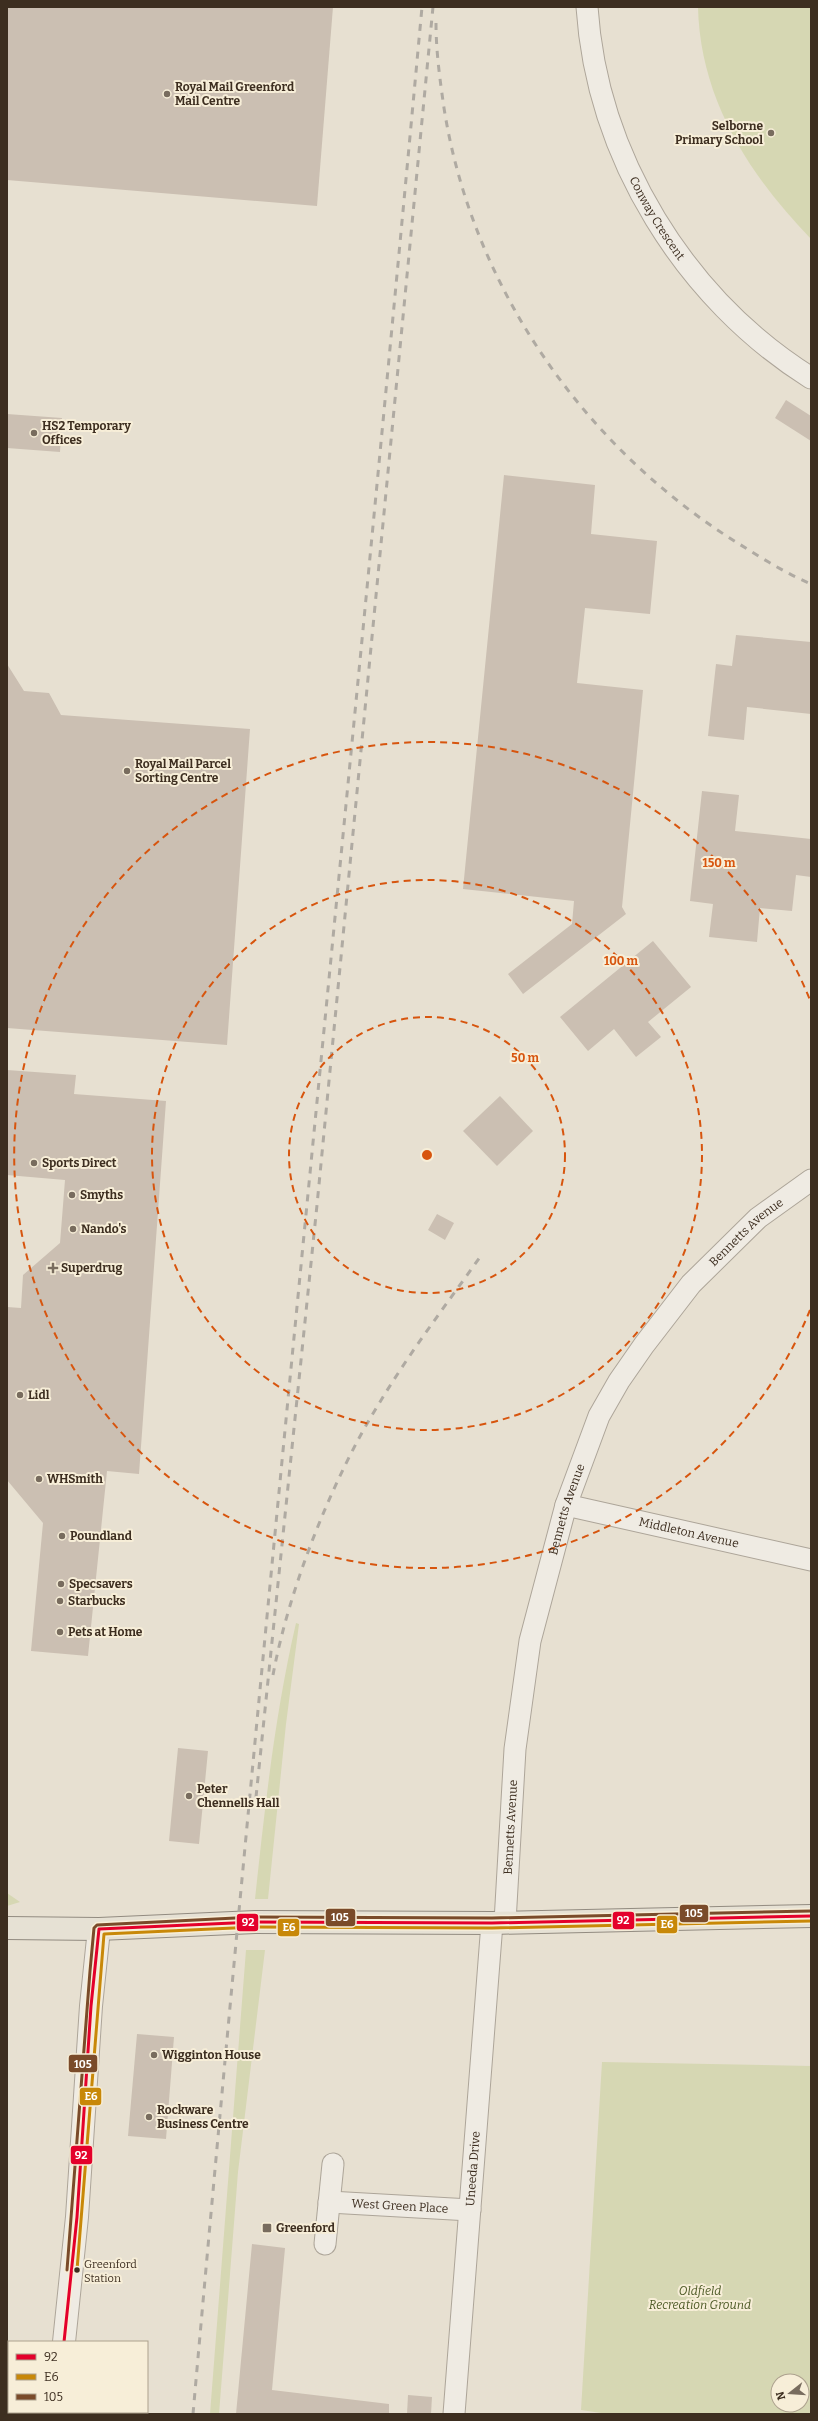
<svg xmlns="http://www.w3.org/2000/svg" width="818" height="2421" font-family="Bitter,serif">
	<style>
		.green { fill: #d6d7b3; fill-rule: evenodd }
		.building { fill: #cbbfb2 }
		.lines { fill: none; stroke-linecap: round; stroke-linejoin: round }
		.minor-casing { stroke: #ada599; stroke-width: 23 }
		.tertiary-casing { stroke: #ada599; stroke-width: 24 }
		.primary-casing { stroke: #928b80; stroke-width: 24 }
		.minor { stroke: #efebe3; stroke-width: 21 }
		.tertiary { stroke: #efebe3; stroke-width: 22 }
		.primary { stroke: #e6e1d4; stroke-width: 22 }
		.rail { stroke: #afaaa2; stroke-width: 3; stroke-dasharray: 7 7; stroke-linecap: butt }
		.bus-1-casing { stroke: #f7eed8; stroke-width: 6 }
		.bus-2-casing { stroke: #f7eed8; stroke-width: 6 }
		.bus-3-casing { stroke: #f7eed8; stroke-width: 6 }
		.bus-1 { stroke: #e4002b; stroke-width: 3 }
		.bus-2 { stroke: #c88808; stroke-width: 3 }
		.bus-3 { stroke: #7a4b2a; stroke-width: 3 }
		.ring { fill: none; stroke: #d7550e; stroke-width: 2; stroke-dasharray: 7 5 }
		.poi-dot { fill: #786c5e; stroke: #f7eed8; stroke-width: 1.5 }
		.bus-dot { fill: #3d2e20; stroke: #f7eed8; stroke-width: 1.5 }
		.labels { text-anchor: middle; stroke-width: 4; stroke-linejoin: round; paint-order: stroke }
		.bus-label { font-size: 11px; fill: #3d2e20; stroke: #f7eed8; text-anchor: start }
		.poi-label { font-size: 12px; font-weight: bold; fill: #3d2e20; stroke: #f7eed8; text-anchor: start }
		.street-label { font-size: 12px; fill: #3d2e20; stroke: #f7eed8 }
		.park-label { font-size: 12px; font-style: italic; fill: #4d5a26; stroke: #f7eed8 }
		.centre { fill: #d7550e; stroke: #f7eed8; stroke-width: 2 }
		.ring-label { font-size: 12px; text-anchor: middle; font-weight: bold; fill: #d7550e; stroke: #f7eed8; stroke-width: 4; stroke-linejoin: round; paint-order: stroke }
		.line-badge { stroke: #f7eed8; stroke-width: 1.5 }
		.badge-label { font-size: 11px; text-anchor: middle; font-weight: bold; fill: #fff }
	</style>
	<rect width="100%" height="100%" fill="#e7e0d1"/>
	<g class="green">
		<path d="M 698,7 L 811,7 L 811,239 C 749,175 700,99 698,7 Z"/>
		<path d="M 296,1623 L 299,1624 L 286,1724 L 268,1899 L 255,1899 C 265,1806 275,1714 296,1623 Z"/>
		<path d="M 7,1893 L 20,1902 L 7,1906 Z"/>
		<path d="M 246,1950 L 265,1950 L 238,2172 L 219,2414 L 210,2414 Z"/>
		<path d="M 602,2062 L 811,2066 L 811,2414 L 608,2414 L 581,2410 ZM 778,2381 L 802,2381 L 802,2405 L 778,2405 Z"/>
	</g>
	<g class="building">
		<path d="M 7,7 L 333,7 L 317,206 L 7,180 Z"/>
		<path d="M 786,400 L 811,416 L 811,441 L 775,418 Z"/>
		<path d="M 7,414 L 62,418 L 60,452 L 7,448 Z"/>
		<path d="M 504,475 L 595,485 L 591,534 L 657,541 L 650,614 L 585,608 L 577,683 L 643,690 L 622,907 L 626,914 L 523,994 L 508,974 L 572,924 L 574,901 L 463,889 Z"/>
		<path d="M 736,635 L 811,642 L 811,714 L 747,707 L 744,740 L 708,736 L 716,664 L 732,666 Z"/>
		<path d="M 7,664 L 24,691 L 49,693 L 61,715 L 250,729 L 227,1045 L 7,1028 Z"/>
		<path d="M 702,791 L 739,795 L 735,831 L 811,839 L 811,877 L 796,875 L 792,911 L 760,908 L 757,942 L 709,937 L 713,904 L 690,901 Z"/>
		<path d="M 653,941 L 691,987 L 648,1022 L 661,1037 L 636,1057 L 614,1029 L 588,1051 L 560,1017 Z"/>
		<path d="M 7,1070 L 76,1075 L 74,1094 L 166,1101 L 139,1474 L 107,1471 L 88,1656 L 31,1651 L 43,1523 L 7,1480 L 7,1307 L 21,1308 L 23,1275 L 60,1243 L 65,1180 L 7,1175 Z"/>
		<path d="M 500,1096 L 533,1131 L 497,1166 L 463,1131 Z"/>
		<path d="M 437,1214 L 454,1223 L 445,1240 L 428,1230 Z"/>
		<path d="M 178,1748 L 208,1751 L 199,1844 L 169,1841 Z"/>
		<path d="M 137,2034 L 174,2037 L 166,2139 L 128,2136 Z"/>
		<path d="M 252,2244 L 285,2248 L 272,2390 L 389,2404 L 389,2414 L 236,2414 Z"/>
		<path d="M 408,2395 L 432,2397 L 431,2414 L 407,2414 Z"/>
	</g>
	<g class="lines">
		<defs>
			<g id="minor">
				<path id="s1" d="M 587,7 C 597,157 685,299 811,378"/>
				<path id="s2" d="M 566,1505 L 811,1560"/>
				<path id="s3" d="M 505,1922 L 515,1749 L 530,1641 L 566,1505 L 599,1416 L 619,1381 L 644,1345 L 691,1284 L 758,1218 L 811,1180"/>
				<path id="s4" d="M 329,2202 L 470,2210"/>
				<path d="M 325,2244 L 333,2164"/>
				<path id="s5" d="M 454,2414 L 492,1923"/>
			</g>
			<g id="tertiary">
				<path d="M 64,2342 L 77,2217 L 91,2006 L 99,1929"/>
				<path d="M 57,2414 L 57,2412"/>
			</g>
			<path id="primary" d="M 7,1928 L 99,1929 L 255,1922 L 492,1923 L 811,1916"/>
		</defs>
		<use href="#minor" class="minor-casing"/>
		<use href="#tertiary" class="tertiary-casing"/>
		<use href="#primary" class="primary-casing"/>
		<use href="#minor" class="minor"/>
		<use href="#tertiary" class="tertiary"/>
		<use href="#primary" class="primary"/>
		<g class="rail">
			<path d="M 436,23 C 436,52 440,80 444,108 C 472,287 584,447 736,542 C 760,557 785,573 811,584"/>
			<path d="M 273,1675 C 289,1588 333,1477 380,1402 C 410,1352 446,1305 480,1257"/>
			<path d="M 256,1797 L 317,1205 L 433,7"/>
			<path d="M 193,2414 C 264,1611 348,810 422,7"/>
		</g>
		<defs>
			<path id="bus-1" d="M 64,2342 L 77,2217 L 91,2006 L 99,1929 L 255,1922 L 492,1923 L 811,1916"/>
			<path id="bus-2" d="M 77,2270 L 104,1934 L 255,1927 L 492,1928 L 811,1921"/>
			<path id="bus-3" d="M 67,2270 L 90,1971 L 94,1928 L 97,1925 L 255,1917 L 492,1918 L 811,1911"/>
		</defs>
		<use href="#bus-1" class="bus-1-casing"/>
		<use href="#bus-2" class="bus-2-casing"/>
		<use href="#bus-3" class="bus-3-casing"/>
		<use href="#bus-1" class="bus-1"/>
		<use href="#bus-2" class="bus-2"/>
		<use href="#bus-3" class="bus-3"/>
	</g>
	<g class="ring">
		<circle cx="427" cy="1155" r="138"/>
		<circle cx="427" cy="1155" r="275"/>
		<path d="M810 1310A413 413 0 1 1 810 1000"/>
	</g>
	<g class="poi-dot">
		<circle cx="167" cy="94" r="4"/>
		<circle cx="771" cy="133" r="4"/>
		<circle cx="34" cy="433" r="4"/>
		<circle cx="127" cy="771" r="4"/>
		<circle cx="34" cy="1163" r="4"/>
		<circle cx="72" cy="1195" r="4"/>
		<circle cx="73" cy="1229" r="4"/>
		<path d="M51 1262h4v4h4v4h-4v4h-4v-4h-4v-4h4z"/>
		<circle cx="20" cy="1395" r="4"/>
		<circle cx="39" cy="1479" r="4"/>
		<circle cx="62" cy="1536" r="4"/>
		<circle cx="61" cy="1584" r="4"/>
		<circle cx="60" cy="1601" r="4"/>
		<circle cx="60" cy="1632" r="4"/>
		<circle cx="189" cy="1796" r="4"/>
		<circle cx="154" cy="2055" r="4"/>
		<circle cx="149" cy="2117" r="4"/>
		<rect x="262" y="2223" width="10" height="10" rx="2"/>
	</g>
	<circle class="bus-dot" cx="77" cy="2270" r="3.5"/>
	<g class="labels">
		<g class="bus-label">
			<text x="84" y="2268">Greenford<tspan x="84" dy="14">Station</tspan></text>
		</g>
		<g class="poi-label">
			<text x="175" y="91">Royal Mail Greenford<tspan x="175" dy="14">Mail Centre</tspan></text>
			<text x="763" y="130" text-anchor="end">Selborne<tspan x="763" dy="14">Primary School</tspan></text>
			<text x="42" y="430">HS2 Temporary<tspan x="42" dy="14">Offices</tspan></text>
			<text x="135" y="768">Royal Mail Parcel<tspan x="135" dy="14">Sorting Centre</tspan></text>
			<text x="42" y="1167">Sports Direct</text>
			<text x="80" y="1199">Smyths</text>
			<text x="81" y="1233">Nando's</text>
			<text x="61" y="1272">Superdrug</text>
			<text x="28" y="1399">Lidl</text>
			<text x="47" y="1483">WHSmith</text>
			<text x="70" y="1540">Poundland</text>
			<text x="69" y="1588">Specsavers</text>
			<text x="68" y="1605">Starbucks</text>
			<text x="68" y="1636">Pets at Home</text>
			<text x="197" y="1793">Peter<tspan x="197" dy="14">Chennells Hall</tspan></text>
			<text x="162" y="2059">Wigginton House</text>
			<text x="157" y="2114">Rockware<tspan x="157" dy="14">Business Centre</tspan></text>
			<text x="276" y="2232">Greenford</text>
		</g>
		<g class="street-label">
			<text dy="4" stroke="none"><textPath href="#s1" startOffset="225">Conway Crescent</textPath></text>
			<text dy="4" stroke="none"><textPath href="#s3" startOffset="755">Bennetts Avenue</textPath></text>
			<text dy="4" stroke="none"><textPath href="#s3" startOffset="419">Bennetts Avenue</textPath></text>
			<text dy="4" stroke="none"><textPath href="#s2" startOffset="126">Middleton Avenue</textPath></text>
			<text dy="4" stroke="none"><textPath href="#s3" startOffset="95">Bennetts Avenue</textPath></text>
			<text dy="4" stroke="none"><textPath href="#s5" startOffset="246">Uneeda Drive</textPath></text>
			<text dy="4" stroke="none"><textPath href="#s4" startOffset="71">West Green Place</textPath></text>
		</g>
		<g class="park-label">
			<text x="700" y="2295">Oldfield<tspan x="700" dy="14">Recreation Ground</tspan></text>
		</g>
	</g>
	<circle cx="427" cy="1155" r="6" class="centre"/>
	<g class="ring-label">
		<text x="719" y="867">150 m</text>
		<text x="621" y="965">100 m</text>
		<text x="525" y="1062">50 m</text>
	</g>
	<g class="line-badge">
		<rect x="679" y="1904" width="30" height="19" rx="4" fill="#7a4b2a"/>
		<rect x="325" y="1908" width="31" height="19" rx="4" fill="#7a4b2a"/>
		<rect x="612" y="1911" width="23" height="19" rx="4" fill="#e4002b"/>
		<rect x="236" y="1913" width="23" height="19" rx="4" fill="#e4002b"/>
		<rect x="656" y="1915" width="22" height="19" rx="4" fill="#c88808"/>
		<rect x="277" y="1918" width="23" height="19" rx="4" fill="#c88808"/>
		<rect x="68" y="2054" width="30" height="19" rx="4" fill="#7a4b2a"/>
		<rect x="79" y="2087" width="23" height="19" rx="4" fill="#c88808"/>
		<rect x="70" y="2145" width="23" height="20" rx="4" fill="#e4002b"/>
	</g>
	<g class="badge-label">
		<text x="694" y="1917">105</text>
		<text x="340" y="1921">105</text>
		<text x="623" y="1924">92</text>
		<text x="248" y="1926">92</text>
		<text x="667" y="1928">E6</text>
		<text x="289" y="1931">E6</text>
		<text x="83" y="2068">105</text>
		<text x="91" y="2100">E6</text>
		<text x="81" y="2159">92</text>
	</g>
	<rect width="818" height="2421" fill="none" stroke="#3d2e20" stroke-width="16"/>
	<rect x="8" y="2341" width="140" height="72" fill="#f7eed8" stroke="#ada18e"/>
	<rect x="16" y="2354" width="20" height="6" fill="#e4002b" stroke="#ada18e"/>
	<text x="44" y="2361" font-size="12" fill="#3d2e20">92</text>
	<rect x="16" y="2374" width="20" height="6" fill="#c88808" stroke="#ada18e"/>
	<text x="44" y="2381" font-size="12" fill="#3d2e20">E6</text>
	<rect x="16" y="2394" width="20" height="6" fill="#7a4b2a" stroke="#ada18e"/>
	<text x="44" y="2401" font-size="12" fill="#3d2e20">105</text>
	<g transform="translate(790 2393) rotate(253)"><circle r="19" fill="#f7eed8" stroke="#ada18e"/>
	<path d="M0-3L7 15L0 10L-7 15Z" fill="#786c5e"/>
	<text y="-6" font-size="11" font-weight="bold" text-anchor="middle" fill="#3d2e20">N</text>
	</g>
</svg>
